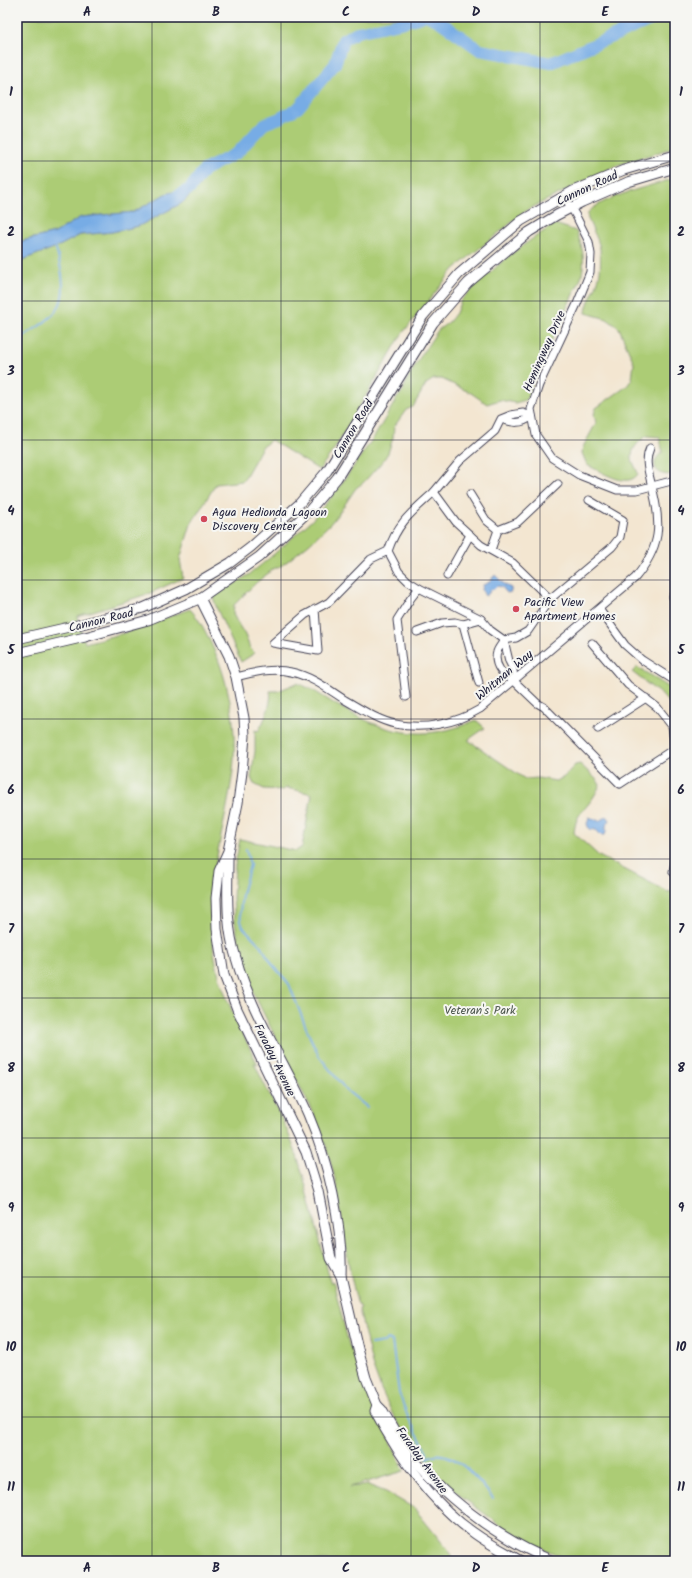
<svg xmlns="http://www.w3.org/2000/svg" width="692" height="1578" font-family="Kalam,sans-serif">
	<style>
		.green { fill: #accc74; stroke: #677758 }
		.water { fill: #77ace5; stroke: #4c6790 }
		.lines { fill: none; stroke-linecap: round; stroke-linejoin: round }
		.stream { stroke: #77ace5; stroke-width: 2 }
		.river { stroke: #77ace5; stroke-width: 12 }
		.minor-casing { stroke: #413f52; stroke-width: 9 }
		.major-casing { stroke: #413f52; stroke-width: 11 }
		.minor { stroke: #fff; stroke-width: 7 }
		.major { stroke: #fff; stroke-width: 9 }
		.grid { fill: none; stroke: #22223b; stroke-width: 1; stroke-opacity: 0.55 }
		.poi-dot { fill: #d1495b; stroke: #f6f6f2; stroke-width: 1.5 }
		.labels { text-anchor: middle; stroke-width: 4; stroke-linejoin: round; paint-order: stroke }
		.street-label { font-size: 12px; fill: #22223b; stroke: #f6f6f2 }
		.poi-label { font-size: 12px; fill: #22223b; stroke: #f6f6f2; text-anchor: start }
		.park-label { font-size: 12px; fill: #4b554c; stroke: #f6f6f2 }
		.neatline { fill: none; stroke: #22223b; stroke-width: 1.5 }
		.grid-label { font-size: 13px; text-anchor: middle; font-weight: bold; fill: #22223b }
	</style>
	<rect width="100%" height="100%" fill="#f6f6f2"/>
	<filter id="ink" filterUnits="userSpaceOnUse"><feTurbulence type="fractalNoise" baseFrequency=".025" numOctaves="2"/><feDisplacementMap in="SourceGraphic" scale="8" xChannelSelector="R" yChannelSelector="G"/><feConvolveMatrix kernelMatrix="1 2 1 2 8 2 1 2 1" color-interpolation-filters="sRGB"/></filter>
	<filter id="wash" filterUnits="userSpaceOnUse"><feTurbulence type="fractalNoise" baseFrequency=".012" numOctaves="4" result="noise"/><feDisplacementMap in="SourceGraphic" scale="16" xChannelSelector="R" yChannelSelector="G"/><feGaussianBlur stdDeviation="0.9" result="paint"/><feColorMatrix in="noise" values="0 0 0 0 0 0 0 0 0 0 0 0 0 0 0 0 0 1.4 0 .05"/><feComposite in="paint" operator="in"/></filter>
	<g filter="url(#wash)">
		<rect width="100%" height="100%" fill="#f3e6d1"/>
		<g class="green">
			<path d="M 17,17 L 675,17 L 675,147 L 615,166 L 527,210 L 454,269 L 402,334 L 335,448 L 319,470 L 271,440 L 262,447 L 243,481 L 216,484 L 191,524 L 180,559 L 183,578 L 148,594 L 77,616 L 85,643 L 124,633 L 190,609 C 203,623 210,641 218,659 C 232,696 238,739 232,778 C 226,820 213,861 211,904 C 210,929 214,964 223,988 C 232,1014 246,1040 258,1065 L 254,1063 L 287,1130 L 296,1153 L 303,1175 L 331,1284 L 333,1281 L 349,1345 L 404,1471 L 350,1487 L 368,1485 L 386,1492 L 414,1508 L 452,1555 L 452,1561 L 17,1561 L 17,262 L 59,246 L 80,235 L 112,232 L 139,226 L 182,203 L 200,186 L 166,194 L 134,212 L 81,217 L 55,233 L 26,240 L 17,243 Z"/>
			<path d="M 675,178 L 675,473 C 658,480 646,463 663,452 L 659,437 L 647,436 C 639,441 631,448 632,459 C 633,464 637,469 638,474 C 627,490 601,471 587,465 L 582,453 L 583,447 L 596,423 L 594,414 L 596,408 L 627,386 L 632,379 L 634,363 L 619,328 L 607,319 L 586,313 C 587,302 593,294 597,284 C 601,273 601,260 600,249 C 598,236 589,226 587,214 C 599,197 655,185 675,178 Z"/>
			<path d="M 555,224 L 576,231 C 585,250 587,272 575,290 L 539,368 L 526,400 L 515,403 L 500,400 L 487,404 L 471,393 L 442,379 L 434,379 L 426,384 L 413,407 L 406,410 L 394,427 L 393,438 L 388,453 L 382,462 L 363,483 L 356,488 L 339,513 L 330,524 L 310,543 L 289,560 L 278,568 L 275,568 L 257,582 L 234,605 L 233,614 L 237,622 L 245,635 L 250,648 L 255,653 L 241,662 L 217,609 L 213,597 L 250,574 L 273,555 L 312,520 L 338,489 L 376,434 L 397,398 L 403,391 L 407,380 L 422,354 L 438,330 L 449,322 L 456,313 L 461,300 L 485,275 L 489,274 C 508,254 532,239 555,224 Z"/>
			<path d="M 637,667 L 675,691 L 675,710 L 662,695 L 632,672 Z"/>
			<path d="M 297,683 C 311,688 322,696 335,704 C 384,733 422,744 476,720 L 485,728 L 468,740 L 525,779 L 538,778 L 556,781 L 564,777 L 575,765 L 580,764 L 597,780 L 600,785 C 597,791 594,797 590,802 C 580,815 576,815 574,833 L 599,856 L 668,892 L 675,890 L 675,1561 L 573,1561 L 546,1550 L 506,1529 L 463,1498 L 443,1479 L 421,1455 L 404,1433 L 393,1415 L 381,1389 L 372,1364 L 359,1309 L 361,1308 L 357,1302 L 350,1272 L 336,1183 L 327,1148 L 313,1113 L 255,996 L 242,959 L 235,923 L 233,899 L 235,865 L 240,839 L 296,851 L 302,847 L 312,794 L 287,788 L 282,790 L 264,789 L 254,784 L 251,778 L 255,751 L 255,730 L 258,731 C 264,723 273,700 270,691 L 278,691 Z"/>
		</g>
		<g class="water">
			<path d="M 200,185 L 182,203 L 139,226 L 112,232 L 80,235 L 59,246 L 17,262 L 17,243 L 26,240 L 55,233 L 81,217 L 134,212 L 165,194 Z"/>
			<path d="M 495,575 L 505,585 L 511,588 L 511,592 L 507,593 L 502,587 L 497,586 L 494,589 L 490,590 L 489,593 L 485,596 L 482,590 L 483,585 L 488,583 Z"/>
			<path d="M 607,816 L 610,820 L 606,826 L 606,832 L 605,835 L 601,835 L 596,830 L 589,829 L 587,824 L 589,817 L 599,821 Z"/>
		</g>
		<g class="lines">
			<g class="stream">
				<path d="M 17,340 C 30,332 54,319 60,304 C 67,287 60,263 55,246"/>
				<path d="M 246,849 L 250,865 L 242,894 L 240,913 L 241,921 L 243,927 L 261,946 L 273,965 L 289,984 L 309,1035 L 319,1056 L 346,1090 L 367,1107"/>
				<path d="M 371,1344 L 384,1342 L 388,1339 L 392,1341 L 399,1393 L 408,1417 L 427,1452 L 426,1458"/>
				<path d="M 427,1458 C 451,1443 480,1482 493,1498"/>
			</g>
			<g class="river">
				<path d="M 430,17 L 439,21 L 480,50 L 551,63 L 658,17"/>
				<path d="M 178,195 L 190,189 L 204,170 L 237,153 L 264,124 L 280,118 L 298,108 L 335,64 L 343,40 L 357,32 L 400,23 L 421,17"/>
			</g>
		</g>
	</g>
	<g filter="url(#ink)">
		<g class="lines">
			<defs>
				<g id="minor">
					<path d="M 564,196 L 576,216 L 589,242 L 591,254 L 590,272 L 577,304 L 539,385 L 531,409 L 536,435 L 552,458 L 579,475 L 617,490 L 637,490 L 675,480"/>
					<path d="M 501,419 C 513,423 521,425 532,416 L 523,413 L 511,415 L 501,419 L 495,431 L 460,461 L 434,492 L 456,522 L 481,545 L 513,563 L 550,599"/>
					<path d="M 470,494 L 486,520 L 498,530 L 491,550"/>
					<path d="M 498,530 L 518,522 L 558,484"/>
					<path d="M 388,551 L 399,572 L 408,581 L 419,588 L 481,619 L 490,630 L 504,640 L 509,661 L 513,669 L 514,681 C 503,676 493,665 497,652 C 498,648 502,644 504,640"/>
					<path d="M 447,576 L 470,535"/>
					<path d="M 673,597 L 675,599"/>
					<path d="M 315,609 L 318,651 L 273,643 L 305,615 L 329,602 L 371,559 L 388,551 C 398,522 412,512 434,492"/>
					<path d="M 599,609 L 625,645 L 642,660 L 675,681"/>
					<path d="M 463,624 L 479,683"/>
					<path d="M 417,632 L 442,623 L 455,622 L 463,624 L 481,619"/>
					<path d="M 504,640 L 516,638 L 528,631 L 550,599 L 612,547 L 620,537 L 623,520 L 589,500"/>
					<path d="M 592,643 L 628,685 L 657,707 L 672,726 L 675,750"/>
					<path d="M 236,677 C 253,672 274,668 291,672 C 311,676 328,689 345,700 C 361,709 377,720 395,724 C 423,730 455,724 480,709 L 635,578 C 661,547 662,525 652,487 C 649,473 644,461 650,448"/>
					<path d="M 514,681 L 537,703 L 544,707 L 620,784 L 669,752 L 675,752"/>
					<path d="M 406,697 L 397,620 L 411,598 L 419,588"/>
					<path d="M 598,729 L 646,698"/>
					<path d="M 673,872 L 675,862"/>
				</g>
				<g id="major">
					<path d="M 202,602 L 229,656 L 236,677 L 244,718 L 245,736 L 242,772 L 238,803 L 228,851 L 219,871 L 216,898 L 217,929 L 224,975 L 237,1009 L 306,1152 L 318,1191 L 331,1258 L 341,1276 L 358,1349 L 366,1378 L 377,1405 L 382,1410 C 389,1422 396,1435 404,1447 C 440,1495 498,1539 553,1561"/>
					<path d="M 17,639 L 82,624 L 143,608 L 186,589 L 230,563 L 251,547 L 299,504 L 327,471 L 423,316 L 459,274 L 521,221 L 573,191 L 624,170 L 675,155"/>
					<path d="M 17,653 L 85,637 L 148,620 L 199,599 L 259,557 L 308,512 L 337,478 L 433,323 L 468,283 L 529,232 L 557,215 L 582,202 L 628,182 L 675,168"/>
					<path d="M 228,856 C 228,892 225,922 236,958 C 251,1013 285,1062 308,1114 C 328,1161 343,1224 341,1276"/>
					<path d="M 377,1405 L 375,1411 C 400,1458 431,1503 474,1533 C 489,1544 505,1552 521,1561"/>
				</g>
			</defs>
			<use href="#minor" class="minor-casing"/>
			<use href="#major" class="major-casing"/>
			<use href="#minor" class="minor"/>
			<use href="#major" class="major"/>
		</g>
	</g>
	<path class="grid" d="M 152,17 L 152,1561M 281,17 L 281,1561M 411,17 L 411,1561M 540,17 L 540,1561M 17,161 L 675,161M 17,301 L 675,301M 17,440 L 675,440M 17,580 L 675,580M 17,719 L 675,719M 17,859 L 675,859M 17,998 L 675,998M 17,1138 L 675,1138M 17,1277 L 675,1277M 17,1417 L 675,1417"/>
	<g class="poi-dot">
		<circle cx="204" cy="519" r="4"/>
		<circle cx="516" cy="609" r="4"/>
	</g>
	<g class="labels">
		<g class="street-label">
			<text transform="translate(587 188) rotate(-25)" y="4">Cannon Road</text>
			<text transform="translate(544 351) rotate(-66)" y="4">Hemingway Drive</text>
			<text transform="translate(353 429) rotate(-59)" y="4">Cannon Road</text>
			<text transform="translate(101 620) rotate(-14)" y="4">Cannon Road</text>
			<text transform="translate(504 675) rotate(-40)" y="4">Whitman Way</text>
			<text transform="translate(275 1060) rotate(64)" y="4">Faraday Avenue</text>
			<text transform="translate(422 1460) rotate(54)" y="4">Faraday Avenue</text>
		</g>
		<g class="poi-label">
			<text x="212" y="516">Agua Hedionda Lagoon<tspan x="212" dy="14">Discovery Center</tspan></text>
			<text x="524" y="606">Pacific View<tspan x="524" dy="14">Apartment Homes</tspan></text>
		</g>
		<g class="park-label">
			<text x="480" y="1014">Veteran's Park</text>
		</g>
	</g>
	<rect width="692" height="1578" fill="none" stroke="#f6f6f2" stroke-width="44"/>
	<rect x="22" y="22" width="648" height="1534" class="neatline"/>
	<g class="grid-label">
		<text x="87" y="16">A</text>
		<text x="216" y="16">B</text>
		<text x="346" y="16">C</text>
		<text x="476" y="16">D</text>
		<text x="605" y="16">E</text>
		<text x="11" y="96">1</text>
		<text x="681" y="96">1</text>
		<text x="11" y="236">2</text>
		<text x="681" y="236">2</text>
		<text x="11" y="375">3</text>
		<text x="681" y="375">3</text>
		<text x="11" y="515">4</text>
		<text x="681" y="515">4</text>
		<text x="11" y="654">5</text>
		<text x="681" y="654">5</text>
		<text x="11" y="794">6</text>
		<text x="681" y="794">6</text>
		<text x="11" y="933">7</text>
		<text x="681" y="933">7</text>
		<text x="11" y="1072">8</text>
		<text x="681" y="1072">8</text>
		<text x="11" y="1212">9</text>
		<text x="681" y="1212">9</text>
		<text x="11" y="1351">10</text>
		<text x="681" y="1351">10</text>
		<text x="11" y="1491">11</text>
		<text x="681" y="1491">11</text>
		<text x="87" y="1572">A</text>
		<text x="216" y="1572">B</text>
		<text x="346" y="1572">C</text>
		<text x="476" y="1572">D</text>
		<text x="605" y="1572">E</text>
	</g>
</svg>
